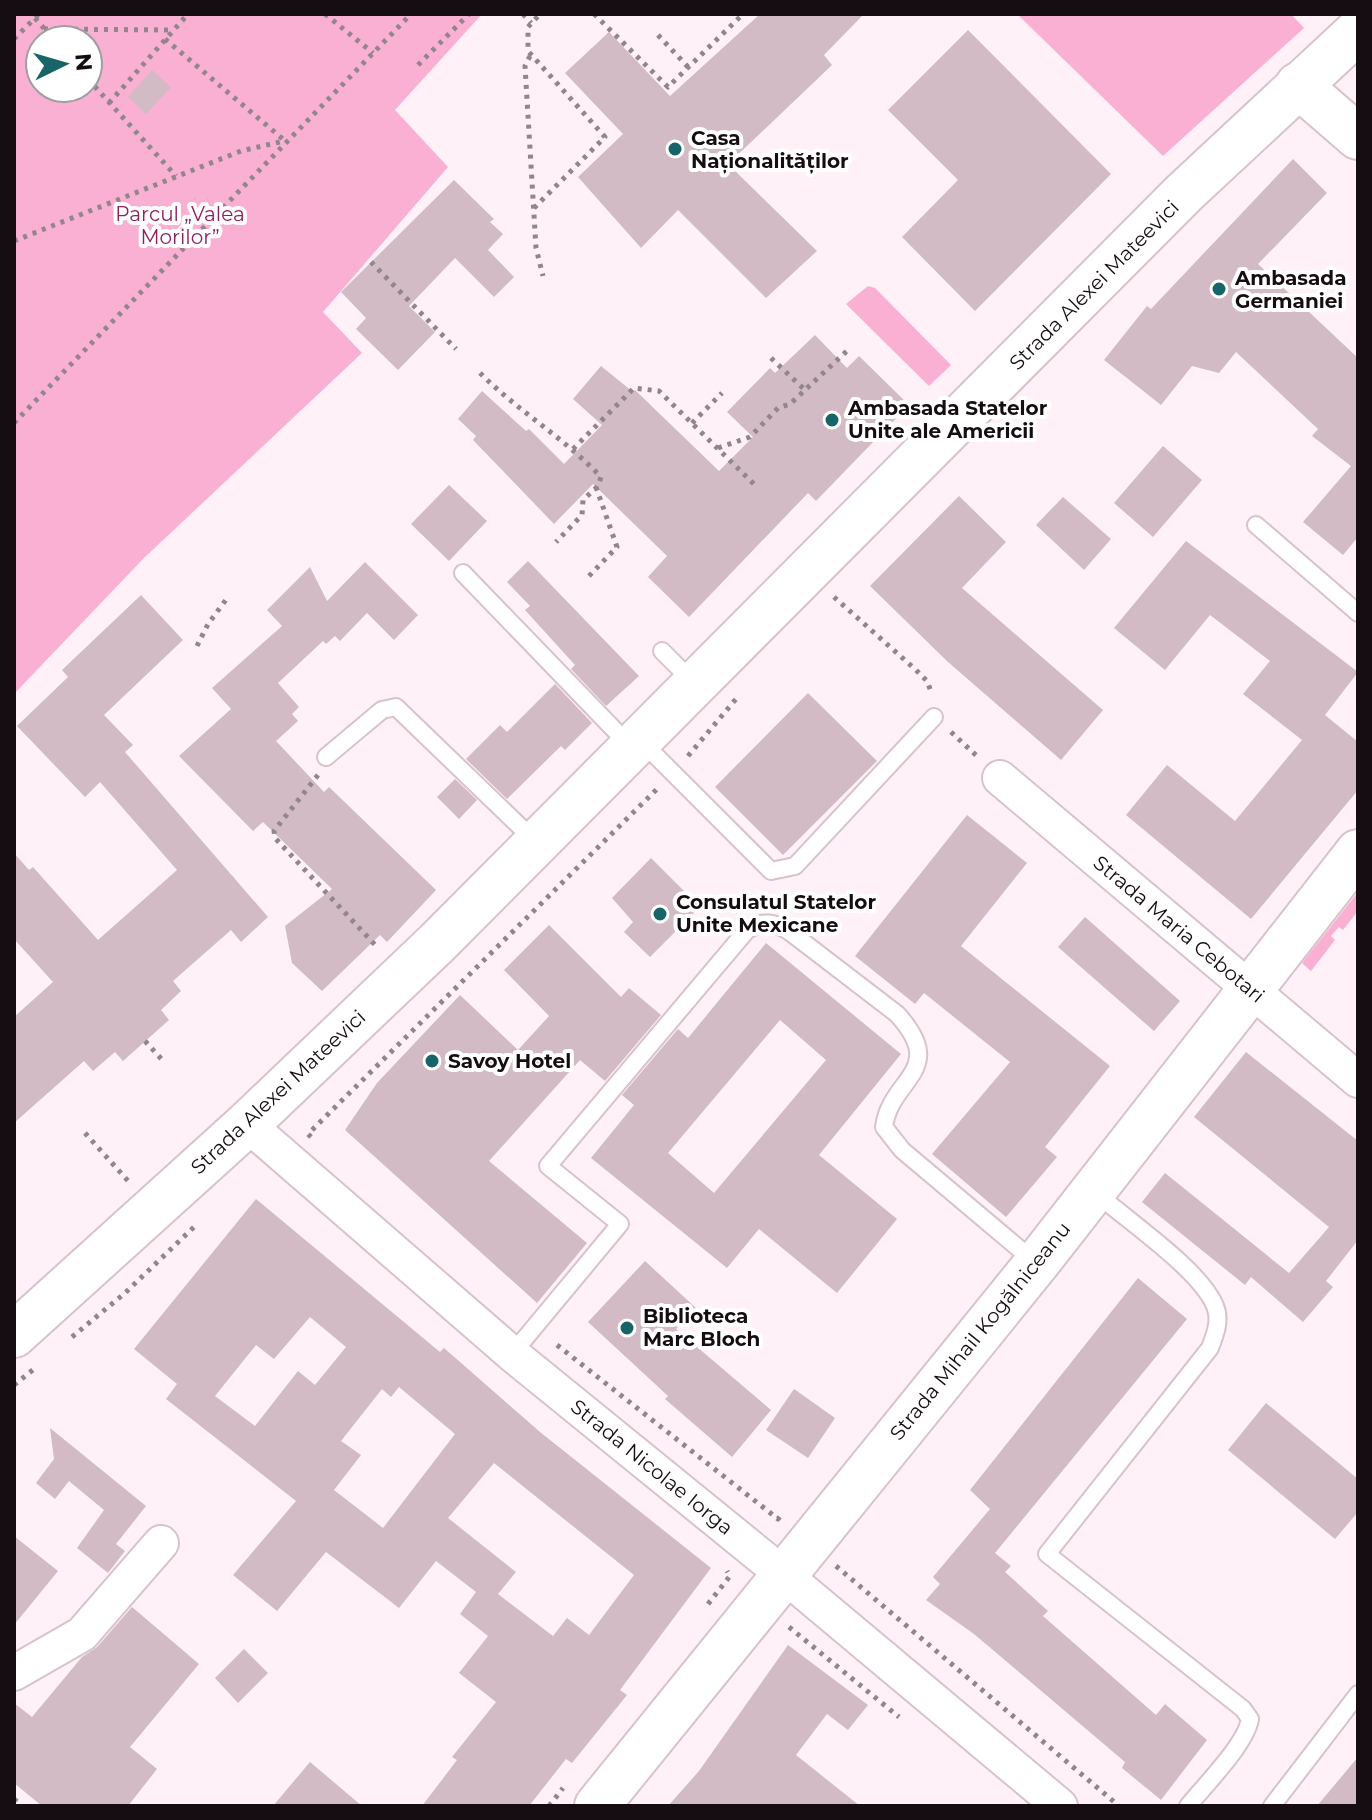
<svg xmlns="http://www.w3.org/2000/svg" width="1372" height="1820" font-family="Montserrat,sans-serif">
	<style>
		.green { fill: #fab0d3; fill-rule: evenodd }
		.building { fill: #d2bbc5; fill-rule: evenodd }
		.lines { fill: none; stroke-linecap: round; stroke-linejoin: round }
		.lane-casing { stroke: #d8c2cc; stroke-width: 20 }
		.street-casing { stroke: #d8c2cc; stroke-width: 38 }
		.secondary-casing { stroke: #d8c2cc; stroke-width: 48 }
		.path { stroke: #91868b; stroke-width: 5; stroke-dasharray: 4 6; stroke-linecap: butt }
		.lane { stroke: #fff; stroke-width: 16 }
		.street { stroke: #fff; stroke-width: 34 }
		.secondary { stroke: #fff; stroke-width: 44 }
		.poi-dot { fill: #176569; stroke: #fff; stroke-width: 3 }
		.labels { text-anchor: middle; stroke-width: 8; stroke-linejoin: round; paint-order: stroke }
		.poi-label { font-size: 20px; font-weight: bold; fill: #150d11; stroke: #fff; text-anchor: start }
		.park-label { font-size: 20px; fill: #8f1f62; stroke: #fff }
		.street-label { font-size: 20px; fill: #150d11; stroke: #fff }
	</style>
	<rect width="100%" height="100%" fill="#fff1f7"/>
	<g class="green">
		<path d="M 14,14 L 482,14 L 395,110 L 448,167 L 323,312 L 362,353 L 144,558 L 14,694 ZM 40,40 L 88,40 L 88,88 L 40,88 Z"/>
		<path d="M 1017,14 L 1291,14 L 1304,28 L 1163,156 Z"/>
		<path d="M 868,286 L 875,288 L 951,365 L 929,386 L 846,304 Z"/>
		<path d="M 1358,892 L 1358,911 L 1343,930 L 1339,927 L 1331,936 L 1335,940 L 1311,971 L 1302,963 Z"/>
	</g>
	<g class="building">
		<path d="M 760,14 L 864,14 L 824,55 L 832,65 L 728,164 L 817,251 L 766,298 L 678,210 L 641,248 L 578,177 L 623,134 L 565,73 L 609,32 L 670,96 Z"/>
		<path d="M 968,30 L 1111,174 L 975,311 L 902,237 L 958,180 L 888,110 Z"/>
		<path d="M 152,70 L 171,87 L 146,114 L 128,97 Z"/>
		<path d="M 1293,159 L 1327,193 L 1258,264 L 1358,358 L 1358,537 L 1343,555 L 1303,522 L 1351,466 L 1312,436 L 1318,429 L 1236,352 L 1219,373 L 1192,366 L 1161,405 L 1104,360 L 1147,306 L 1151,309 Z"/>
		<path d="M 454,180 L 494,219 L 490,222 L 503,234 L 488,250 L 514,277 L 494,297 L 455,258 L 409,306 L 435,332 L 398,370 L 356,329 L 366,318 L 341,292 Z"/>
		<path d="M 815,335 L 847,368 L 859,356 L 909,405 L 816,501 L 808,493 L 689,617 L 648,577 L 667,556 L 593,484 L 554,524 L 473,440 L 476,436 L 458,419 L 482,391 L 526,431 L 529,429 L 564,464 L 602,425 L 573,399 L 601,366 L 633,392 L 635,390 L 719,471 L 753,437 L 727,412 L 770,368 L 775,373 Z"/>
		<path d="M 1163,446 L 1202,480 L 1153,537 L 1114,503 Z"/>
		<path d="M 449,485 L 487,521 L 449,561 L 411,524 Z"/>
		<path d="M 959,496 L 1006,542 L 962,588 L 1103,710 L 1061,760 L 948,662 L 870,586 Z"/>
		<path d="M 1063,497 L 1111,539 L 1084,570 L 1036,525 Z"/>
		<path d="M 1186,541 L 1358,672 L 1325,715 L 1358,742 L 1358,790 L 1251,919 L 1126,815 L 1167,765 L 1235,821 L 1302,740 L 1243,694 L 1270,661 L 1210,615 L 1165,670 L 1114,628 Z"/>
		<path d="M 528,561 L 639,676 L 606,706 L 571,669 L 575,665 L 525,610 L 530,606 L 507,582 Z"/>
		<path d="M 365,562 L 418,615 L 394,640 L 367,613 L 340,641 L 335,636 L 326,644 L 323,641 L 278,683 L 299,707 L 292,714 L 298,721 L 276,741 L 324,792 L 329,787 L 436,890 L 387,942 L 380,935 L 322,991 L 292,963 L 285,926 L 332,889 L 263,822 L 253,831 L 179,756 L 231,709 L 212,688 L 282,626 L 267,610 L 310,567 L 327,601 Z"/>
		<path d="M 141,595 L 183,640 L 104,715 L 133,745 L 125,752 L 268,917 L 241,942 L 231,930 L 173,981 L 181,991 L 161,1010 L 169,1020 L 123,1061 L 115,1052 L 93,1071 L 84,1061 L 14,1123 L 14,1017 L 53,982 L 14,939 L 14,853 L 29,870 L 33,867 L 98,940 L 177,870 L 100,782 L 85,797 L 17,726 L 68,677 L 62,670 Z"/>
		<path d="M 555,684 L 592,723 L 565,750 L 561,746 L 507,799 L 466,759 L 500,725 L 507,732 Z"/>
		<path d="M 808,693 L 877,761 L 783,855 L 715,787 Z"/>
		<path d="M 455,779 L 477,800 L 459,819 L 437,797 Z"/>
		<path d="M 967,815 L 1027,863 L 961,946 L 1110,1066 L 1045,1147 L 1057,1157 L 1006,1217 L 932,1154 L 1010,1062 L 924,993 L 915,1004 L 855,956 Z"/>
		<path d="M 651,858 L 700,907 L 650,957 L 624,932 L 633,922 L 612,898 Z"/>
		<path d="M 1085,917 L 1180,1001 L 1154,1031 L 1058,947 Z"/>
		<path d="M 549,925 L 621,997 L 629,988 L 661,1015 L 605,1081 L 580,1060 L 489,1161 L 587,1243 L 537,1303 L 345,1130 L 377,1083 L 460,995 L 518,1050 L 549,1016 L 504,970 Z"/>
		<path d="M 766,943 L 901,1054 L 819,1155 L 897,1219 L 837,1293 L 759,1229 L 727,1268 L 591,1158 L 634,1105 L 622,1095 L 678,1029 L 688,1038 ZM 780,1020 L 826,1060 L 714,1193 L 668,1153 Z"/>
		<path d="M 1246,1052 L 1358,1141 L 1358,1240 L 1326,1281 L 1333,1287 L 1303,1322 L 1251,1277 L 1245,1285 L 1142,1202 L 1165,1173 L 1289,1273 L 1329,1227 L 1194,1117 Z"/>
		<path d="M 256,1199 L 440,1352 L 444,1348 L 540,1432 L 711,1568 L 620,1690 L 627,1695 L 572,1763 L 566,1759 L 529,1806 L 422,1806 L 457,1760 L 452,1757 L 496,1702 L 459,1673 L 488,1636 L 460,1614 L 476,1592 L 436,1561 L 399,1608 L 326,1552 L 277,1611 L 233,1575 L 296,1501 L 166,1399 L 177,1384 L 134,1349 ZM 310,1317 L 346,1347 L 315,1385 L 298,1371 L 255,1426 L 215,1396 L 256,1345 L 274,1359 ZM 399,1387 L 455,1434 L 383,1528 L 334,1490 L 361,1455 L 341,1441 L 382,1389 L 391,1397 ZM 494,1463 L 634,1575 L 589,1635 L 567,1618 L 553,1636 L 498,1594 L 516,1572 L 448,1518 Z"/>
		<path d="M 645,1261 L 696,1308 L 676,1329 L 771,1410 L 732,1457 L 665,1399 L 668,1396 L 588,1322 Z"/>
		<path d="M 1138,1278 L 1187,1319 L 995,1553 L 1011,1566 L 1005,1572 L 1048,1611 L 1043,1616 L 1156,1715 L 1165,1704 L 1207,1740 L 1161,1800 L 1122,1768 L 1125,1762 L 974,1634 L 926,1600 L 940,1584 L 933,1577 L 990,1509 L 970,1490 Z"/>
		<path d="M 794,1389 L 835,1418 L 808,1458 L 766,1430 Z"/>
		<path d="M 1266,1403 L 1358,1479 L 1358,1512 L 1335,1539 L 1228,1450 Z"/>
		<path d="M 50,1428 L 146,1506 L 116,1544 L 125,1551 L 108,1573 L 77,1548 L 104,1510 L 69,1481 L 55,1499 L 36,1483 L 54,1459 Z"/>
		<path d="M 14,1536 L 58,1571 L 14,1625 Z"/>
		<path d="M 132,1607 L 199,1664 L 130,1747 L 157,1769 L 128,1806 L 42,1806 L 14,1783 L 14,1703 L 32,1717 L 82,1657 L 97,1647 Z"/>
		<path d="M 788,1645 L 868,1705 L 848,1730 L 827,1714 L 796,1755 L 860,1806 L 668,1806 L 699,1771 Z"/>
		<path d="M 244,1649 L 268,1673 L 238,1703 L 215,1678 Z"/>
		<path d="M 1358,1757 L 1358,1806 L 1317,1806 Z"/>
		<path d="M 310,1762 L 362,1806 L 273,1806 Z"/>
	</g>
	<g class="lines">
		<defs>
			<g id="lane">
				<path d="M 1256,525 L 1358,613"/>
				<path d="M 463,573 L 631,747"/>
				<path d="M 662,651 L 695,684"/>
				<path d="M 641,741 L 771,871 L 795,866 L 934,717"/>
				<path d="M 326,757 L 382,710 L 396,707 L 536,842"/>
				<path d="M 1094,1191 C 1126,1220 1200,1269 1215,1306 C 1221,1320 1215,1335 1210,1348 L 1047,1554 L 1243,1709 L 1250,1719 C 1246,1744 1205,1785 1188,1806"/>
				<path d="M 512,1354 L 620,1224 L 548,1166 L 747,930 C 763,920 775,922 790,932 L 897,1014 C 949,1071 890,1078 884,1127 L 902,1150 L 1035,1262"/>
				<path d="M 1272,1806 L 1358,1694"/>
			</g>
			<g id="street">
				<path d="M 1000,778 L 1358,1080"/>
				<path d="M 247,1124 L 512,1354 L 784,1575 L 1060,1806"/>
				<path d="M 14,1673 L 82,1634 L 161,1543"/>
			</g>
			<g id="secondary">
				<path d="M 1298,85 L 1358,137"/>
				<path d="M 14,1335 L 247,1124 L 438,942 L 1184,193 L 1358,31"/>
				<path d="M 597,1806 L 1037,1263 L 1358,852"/>
			</g>
		</defs>
		<use href="#lane" class="lane-casing"/>
		<use href="#street" class="street-casing"/>
		<use href="#secondary" class="secondary-casing"/>
		<g class="path">
			<path d="M 325,14 L 373,53"/>
			<path d="M 523,14 L 531,23"/>
			<path d="M 594,14 L 668,87 L 743,14"/>
			<path d="M 35,18 L 54,40"/>
			<path d="M 44,29 L 173,30"/>
			<path d="M 658,35 L 688,67"/>
			<path d="M 14,39 L 39,14"/>
			<path d="M 165,39 L 284,140"/>
			<path d="M 530,56 L 525,66 L 536,248 L 543,276"/>
			<path d="M 418,65 L 469,14"/>
			<path d="M 88,79 L 176,176"/>
			<path d="M 109,103 L 188,14"/>
			<path d="M 534,208 L 605,137 L 528,51 L 528,27 L 540,14"/>
			<path d="M 14,241 L 241,151 L 284,141"/>
			<path d="M 371,262 L 456,349"/>
			<path d="M 771,358 L 805,390"/>
			<path d="M 480,373 C 518,411 563,437 601,477 L 598,486 L 583,500 L 582,515 L 556,542"/>
			<path d="M 14,423 L 411,14"/>
			<path d="M 692,423 L 722,393"/>
			<path d="M 718,448 L 750,437 L 778,408 L 790,404 L 850,348"/>
			<path d="M 573,449 L 634,388 L 659,391 L 758,488"/>
			<path d="M 589,576 L 617,547 L 596,487"/>
			<path d="M 834,597 L 916,670 L 927,681 L 932,694"/>
			<path d="M 197,646 L 208,624 L 228,597"/>
			<path d="M 951,732 L 979,758"/>
			<path d="M 688,756 L 736,699"/>
			<path d="M 318,775 L 274,831 L 275,838 L 378,948"/>
			<path d="M 145,1041 L 165,1063"/>
			<path d="M 85,1133 L 129,1182"/>
			<path d="M 311,1137 L 308,1134 L 657,789"/>
			<path d="M 72,1337 L 125,1293 L 195,1226"/>
			<path d="M 557,1345 L 778,1519 L 781,1515"/>
			<path d="M 14,1385 L 34,1369"/>
			<path d="M 836,1566 L 1119,1806"/>
			<path d="M 708,1604 L 730,1576 L 727,1571"/>
			<path d="M 789,1627 L 899,1717"/>
			<path d="M 14,1799 L 22,1806"/>
			<path d="M 549,1806 L 563,1788"/>
		</g>
		<use href="#lane" class="lane"/>
		<use href="#street" class="street"/>
		<use href="#secondary" class="secondary"/>
	</g>
	<g class="poi-dot">
		<circle cx="675" cy="149" r="8"/>
		<circle cx="1219" cy="289" r="8"/>
		<circle cx="832" cy="420" r="8"/>
		<circle cx="660" cy="914" r="8"/>
		<circle cx="432" cy="1061" r="8"/>
		<circle cx="627" cy="1328" r="8"/>
	</g>
	<g class="labels">
		<g class="poi-label">
			<text x="691" y="145">Casa<tspan x="691" dy="23">Naționalităților</tspan></text>
			<text x="1235" y="285">Ambasada<tspan x="1235" dy="23">Germaniei</tspan></text>
			<text x="848" y="415">Ambasada Statelor<tspan x="848" dy="23">Unite ale Americii</tspan></text>
			<text x="676" y="909">Consulatul Statelor<tspan x="676" dy="23">Unite Mexicane</tspan></text>
			<text x="448" y="1068">Savoy Hotel</text>
			<text x="643" y="1323">Biblioteca<tspan x="643" dy="23">Marc Bloch</tspan></text>
		</g>
		<g class="park-label">
			<text x="180" y="221">Parcul „Valea<tspan x="180" dy="23">Morilor”</tspan></text>
		</g>
		<g class="street-label">
			<text transform="translate(1094 285) rotate(-45)" y="7">Strada Alexei Mateevici</text>
			<text transform="translate(1179 929) rotate(40)" y="7">Strada Maria Cebotari</text>
			<text transform="translate(278 1092) rotate(-43)" y="7">Strada Alexei Mateevici</text>
			<text transform="translate(980 1331) rotate(-51)" y="7">Strada Mihail Kogălniceanu</text>
			<text transform="translate(652 1467) rotate(39)" y="7">Strada Nicolae Iorga</text>
		</g>
	</g>
	<rect width="1372" height="1820" fill="none" stroke="#150d11" stroke-width="32"/>
	<g transform="translate(64 64) rotate(85)"><circle r="38" fill="#ffffff" stroke="#a19ea0" stroke-width="2"/>
	<path d="M0-6L14 30L0 20L-14 30Z" fill="#176569"/>
	<text y="-12" font-size="22" font-weight="bold" text-anchor="middle" fill="#150d11">N</text>
	</g>
</svg>
